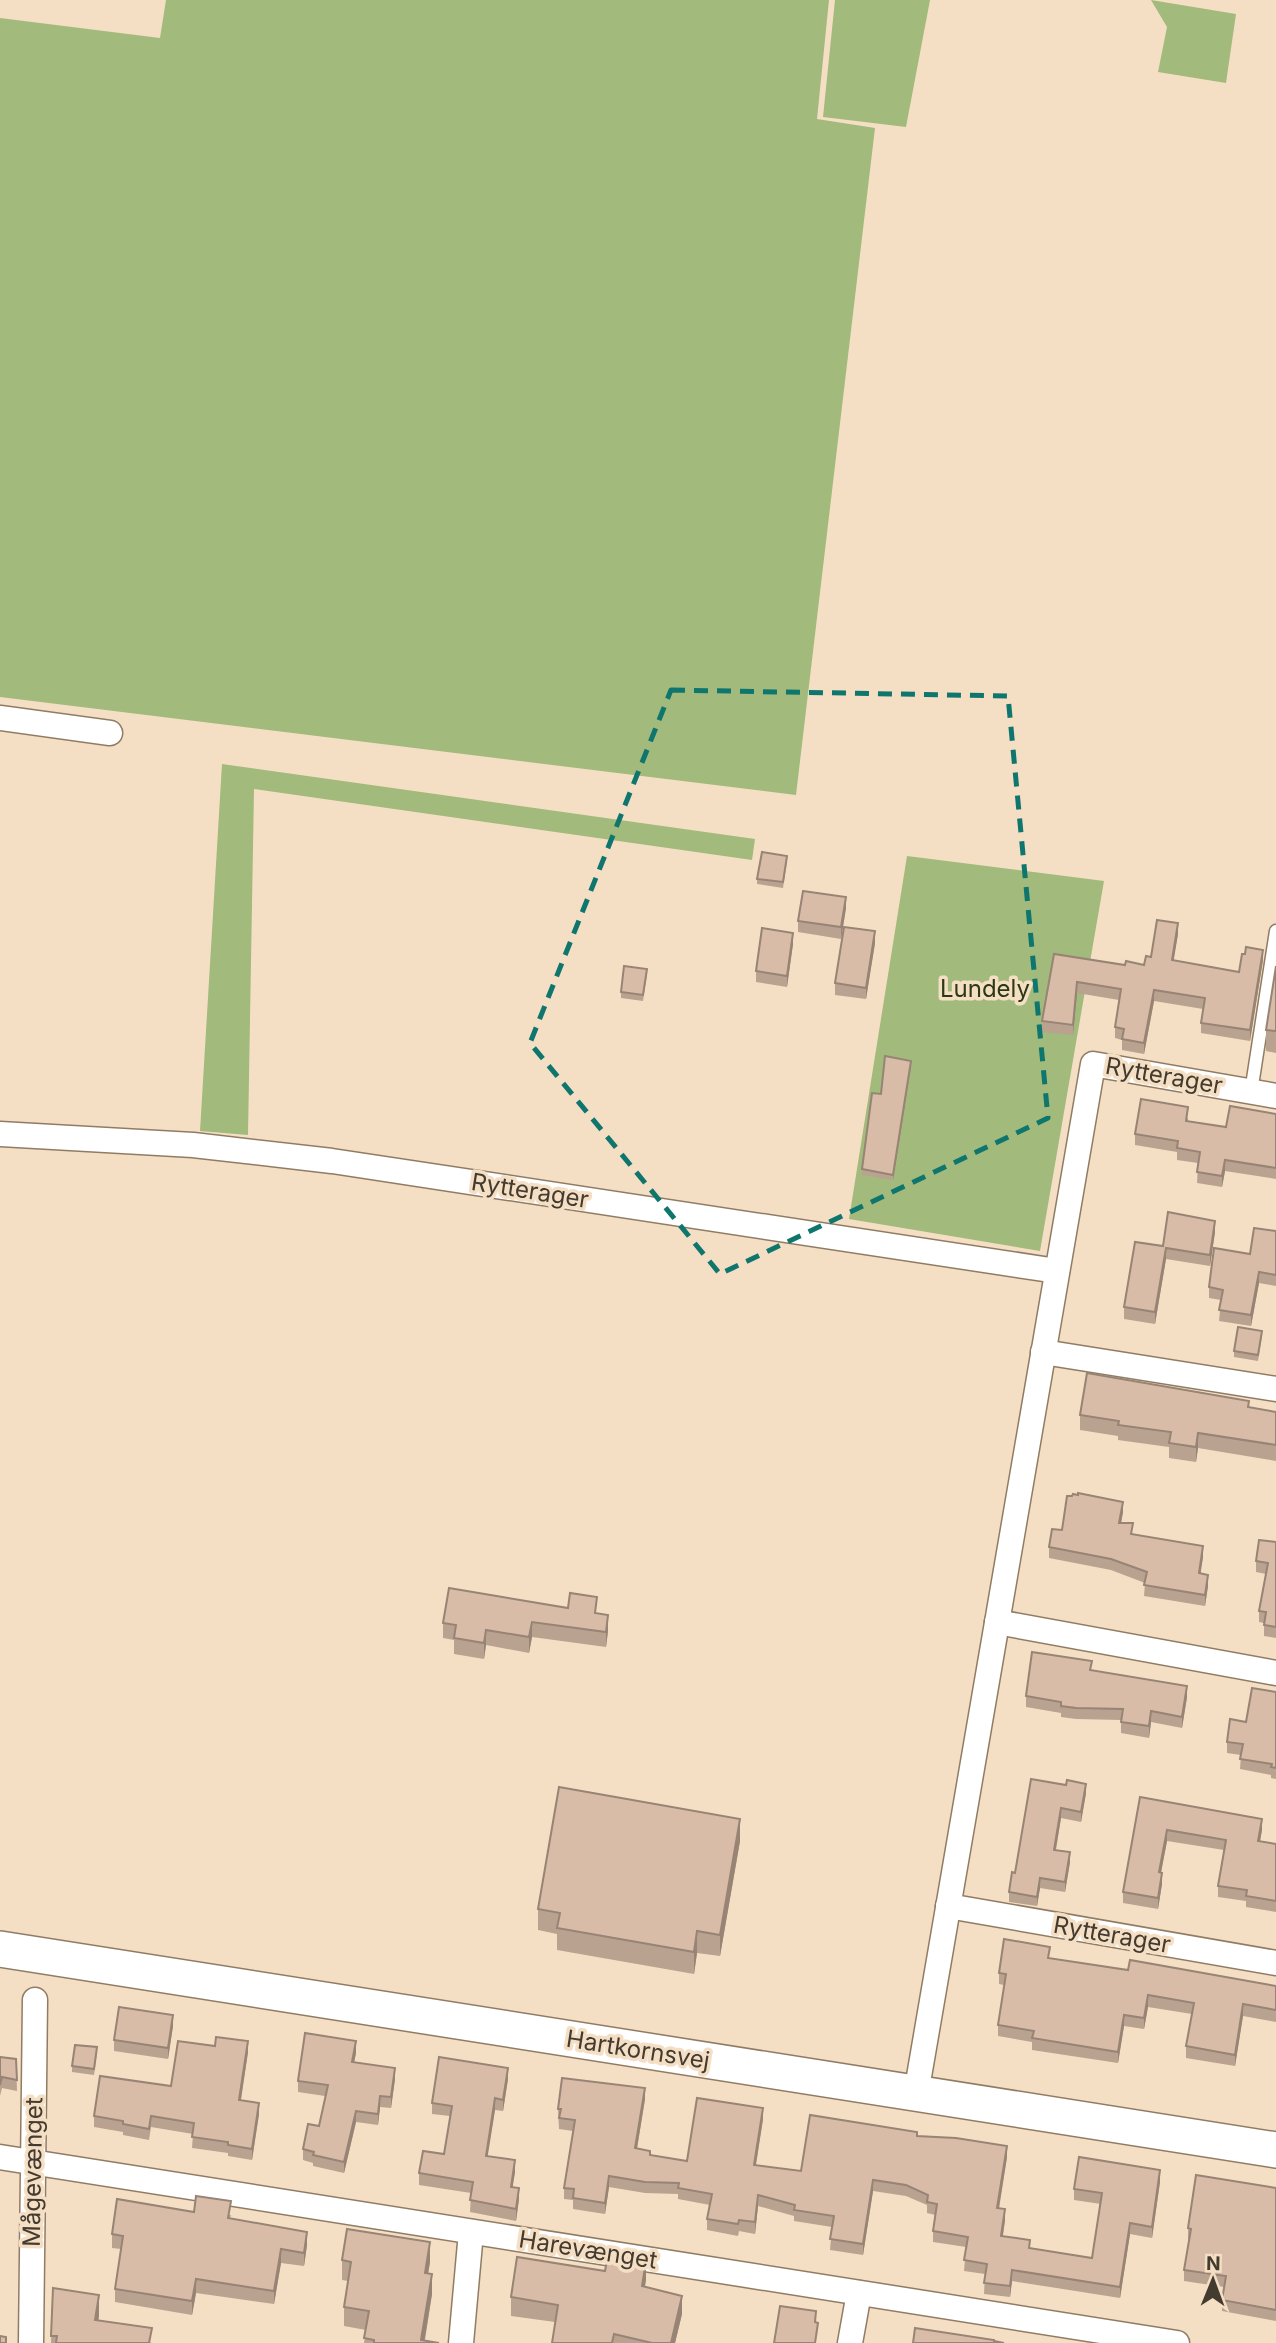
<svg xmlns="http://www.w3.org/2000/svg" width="1276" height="2343" font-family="Inter,sans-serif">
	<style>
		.green { fill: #a2ba7c }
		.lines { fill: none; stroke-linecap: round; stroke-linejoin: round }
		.lane-casing { stroke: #907c64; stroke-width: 15 }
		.street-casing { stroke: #907c64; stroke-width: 27 }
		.secondary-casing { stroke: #907c64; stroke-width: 38 }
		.lane { stroke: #fff; stroke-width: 12 }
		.street { stroke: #fff; stroke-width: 24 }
		.secondary { stroke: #fff; stroke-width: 35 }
		.wall { fill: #baa290 }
		.shaded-wall { fill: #978475 }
		.building { fill: #d8bca7; stroke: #978475; stroke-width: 2 }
		.marked { fill: none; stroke: #0f766e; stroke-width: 5; stroke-dasharray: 14 9; stroke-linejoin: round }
		.labels { text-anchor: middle; stroke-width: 7; stroke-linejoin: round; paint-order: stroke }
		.park-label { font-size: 24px; fill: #2c3915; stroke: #f5dfc4 }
		.street-label { font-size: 24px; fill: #443b30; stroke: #f5dfc4 }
	</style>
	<rect width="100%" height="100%" fill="#f5dfc4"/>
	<g class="green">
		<path d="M 166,0 L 829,0 L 817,119 L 875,128 L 796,795 L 0,697 L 0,18 L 160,38 Z"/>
		<path d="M 835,0 L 930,0 L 906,127 L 823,117 Z"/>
		<path d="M 1151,0 L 1236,14 L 1226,83 L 1158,72 L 1167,27 Z"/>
		<path d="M 222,764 L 755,839 L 752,860 L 254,789 L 248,1135 L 200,1131 Z"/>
		<path d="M 907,856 L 1104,881 L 1040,1251 L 849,1219 Z"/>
	</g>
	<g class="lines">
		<defs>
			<path id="lane" d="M 1251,1092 L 1276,931"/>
			<g id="street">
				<path d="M 0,718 L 110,733"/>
				<path d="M 0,1134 L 193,1145 L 332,1161 L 1057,1271"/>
				<path d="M 1043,1352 L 1276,1389"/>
				<path d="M 997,1622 L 1276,1673"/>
				<path d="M 948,1906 L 1276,1963"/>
				<path d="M 916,2094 L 1093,1064 L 1276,1096"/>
				<path d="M 0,2157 L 1177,2343"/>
				<path d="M 31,2343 L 35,2000"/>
				<path d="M 461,2343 L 471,2232"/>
				<path d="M 850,2343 L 859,2293"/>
			</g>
			<path id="secondary" d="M 0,1949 L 1276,2150"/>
		</defs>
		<use href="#lane" class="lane-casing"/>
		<use href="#street" class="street-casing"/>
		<use href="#secondary" class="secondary-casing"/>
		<use href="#lane" class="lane"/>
		<use href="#street" class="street"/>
		<use href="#secondary" class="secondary"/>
	</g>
	<g class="wall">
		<path d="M 787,862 L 783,888 L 757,884 L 757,879 Z"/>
		<path d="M 846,908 L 841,939 L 798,932 L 798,921 Z"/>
		<path d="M 1178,934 L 1173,961 L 1239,972 L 1263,960 L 1250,1041 L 1201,1033 L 1201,1023 L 1203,1009 L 1154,1001 L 1144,1054 L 1122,1050 L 1122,1040 L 1115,1038 L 1115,1027 L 1119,1000 L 1077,993 L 1073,1035 L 1042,1032 L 1042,1021 L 1054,954 L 1125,965 L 1144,965 L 1151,957 Z"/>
		<path d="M 875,943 L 866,999 L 835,995 L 835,983 Z"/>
		<path d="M 793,944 L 787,987 L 756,982 L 756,971 Z"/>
		<path d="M 1276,966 L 1276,1053 L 1266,1051 L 1266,1030 Z"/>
		<path d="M 647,975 L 643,1001 L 621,998 L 621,992 Z"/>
		<path d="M 911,1066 L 893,1180 L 862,1175 L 862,1169 L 881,1094 Z"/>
		<path d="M 1276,1114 L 1276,1179 L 1225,1171 L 1222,1187 L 1197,1183 L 1198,1163 L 1177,1160 L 1177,1152 L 1135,1145 L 1135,1134 L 1188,1118 L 1188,1121 L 1226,1127 Z"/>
		<path d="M 1276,1231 L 1276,1286 L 1259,1283 L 1251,1326 L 1219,1321 L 1221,1300 L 1209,1298 L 1209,1287 Z"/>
		<path d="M 1215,1232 L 1210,1266 L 1166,1259 L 1155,1324 L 1124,1319 L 1124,1307 L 1163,1246 Z"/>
		<path d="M 1262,1336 L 1258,1361 L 1234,1357 L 1234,1351 Z"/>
		<path d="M 1249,1407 L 1276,1412 L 1276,1461 L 1198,1448 L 1196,1462 L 1169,1458 L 1169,1447 L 1118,1440 L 1118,1436 L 1080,1430 L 1080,1415 Z"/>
		<path d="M 1072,1496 L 1123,1512 L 1121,1523 L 1133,1534 L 1203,1557 L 1200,1573 L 1208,1586 L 1205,1606 L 1144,1596 L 1145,1583 L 1111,1570 L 1049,1558 L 1049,1547 L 1062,1530 Z"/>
		<path d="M 1276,1542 L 1276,1638 L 1264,1636 L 1264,1623 L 1259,1622 L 1259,1611 L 1266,1574 L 1256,1572 L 1256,1561 Z"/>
		<path d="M 597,1613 L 608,1631 L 606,1647 L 532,1637 L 529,1653 L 486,1645 L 484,1659 L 454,1654 L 454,1640 L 443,1638 L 443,1623 Z"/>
		<path d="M 1092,1670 L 1187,1697 L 1182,1728 L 1151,1722 L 1149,1738 L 1121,1733 L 1121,1720 L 1076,1719 L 1061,1717 L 1061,1713 L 1026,1707 L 1026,1696 Z"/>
		<path d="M 1276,1692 L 1276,1779 L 1271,1778 L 1271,1775 L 1240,1769 L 1241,1755 L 1227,1753 L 1227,1742 Z"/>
		<path d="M 1031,1779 L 1086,1793 L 1081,1822 L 1061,1818 L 1056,1850 L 1070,1862 L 1065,1892 L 1040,1888 L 1037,1906 L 1009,1902 L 1009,1892 L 1015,1873 Z"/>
		<path d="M 1140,1797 L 1262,1830 L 1260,1841 L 1276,1844 L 1276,1912 L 1246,1907 L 1246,1901 L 1218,1897 L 1218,1886 L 1224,1850 L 1167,1841 L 1161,1872 L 1162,1884 L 1158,1909 L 1123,1903 L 1123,1892 Z"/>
		<path d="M 740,1841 L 720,1956 L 697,1953 L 694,1974 L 557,1950 L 557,1934 L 538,1930 L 538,1909 Z"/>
		<path d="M 1050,1959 L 1128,1970 L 1276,1986 L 1276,2022 L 1243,2016 L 1235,2066 L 1186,2058 L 1186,2046 L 1192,2014 L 1148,2007 L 1144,2029 L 1124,2026 L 1118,2063 L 1032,2050 L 1032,2042 L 998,2036 L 998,2025 L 1004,1985 L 999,1984 L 999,1973 Z"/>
		<path d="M 173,2026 L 168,2059 L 114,2051 L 114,2040 Z"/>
		<path d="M 248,2052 L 241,2100 L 259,2114 L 252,2160 L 228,2156 L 228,2153 L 192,2148 L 193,2134 L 151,2127 L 149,2140 L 123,2135 L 123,2132 L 94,2127 L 94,2116 L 171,2086 Z"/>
		<path d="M 97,2053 L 94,2075 L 72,2072 L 72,2066 Z"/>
		<path d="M 356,2053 L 354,2062 L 395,2079 L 391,2108 L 380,2107 L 378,2125 L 356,2122 L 344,2173 L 313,2166 L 313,2163 L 303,2160 L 303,2149 L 319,2126 L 325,2096 L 298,2092 L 298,2081 Z"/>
		<path d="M 0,2057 L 16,2059 L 17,2091 L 2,2088 L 0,2096 Z"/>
		<path d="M 508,2079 L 503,2111 L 495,2110 L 487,2156 L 515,2172 L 512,2187 L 519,2199 L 516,2221 L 470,2212 L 471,2193 L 419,2185 L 419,2173 L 444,2154 L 450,2116 L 432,2114 L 432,2103 Z"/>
		<path d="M 645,2099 L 637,2149 L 650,2155 L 687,2161 L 763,2119 L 756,2165 L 801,2171 L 917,2136 L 1007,2157 L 999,2209 L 1005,2220 L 1003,2236 L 1030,2248 L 1092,2258 L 1101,2204 L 1074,2200 L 1074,2189 L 1160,2182 L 1152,2238 L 1130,2234 L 1120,2298 L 1012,2281 L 1010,2297 L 984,2294 L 985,2274 L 964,2271 L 966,2247 L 933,2242 L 933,2231 L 935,2215 L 927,2213 L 927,2205 L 906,2196 L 873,2191 L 863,2255 L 830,2250 L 832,2227 L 794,2221 L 794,2216 L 758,2206 L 755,2234 L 739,2231 L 738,2236 L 707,2230 L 707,2219 L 710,2205 L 678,2199 L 678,2194 L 645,2193 L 609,2187 L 605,2214 L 573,2209 L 573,2200 L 564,2199 L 564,2188 L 573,2131 L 559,2129 L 558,2109 Z"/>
		<path d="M 1276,2188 L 1276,2321 L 1222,2311 L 1222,2300 L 1224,2287 L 1184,2281 L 1184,2270 L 1189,2240 L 1188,2239 L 1188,2228 Z"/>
		<path d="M 194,2212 L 231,2215 L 230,2218 L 307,2245 L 304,2266 L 281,2263 L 274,2304 L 196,2293 L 192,2315 L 115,2302 L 115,2289 L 121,2249 L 112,2248 L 112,2234 Z"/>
		<path d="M 342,2260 L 430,2262 L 428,2274 L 432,2294 L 425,2340 L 439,2343 L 364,2343 L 366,2330 L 344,2326 L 344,2307 L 348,2281 L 342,2280 Z"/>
		<path d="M 646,2279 L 645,2287 L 682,2314 L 675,2343 L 552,2343 L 555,2322 L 511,2316 L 511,2297 Z"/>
		<path d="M 53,2288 L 99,2316 L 98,2320 L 152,2343 L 51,2343 Z"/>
	</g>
	<g class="shaded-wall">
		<path d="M 846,897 L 846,908 L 841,939 L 841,927 Z"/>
		<path d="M 1178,923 L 1178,934 L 1172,971 L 1172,960 Z"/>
		<path d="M 875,931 L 875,943 L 866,999 L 866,988 Z"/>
		<path d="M 793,933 L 793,944 L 787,987 L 787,976 Z"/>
		<path d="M 1263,950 L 1263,960 L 1250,1041 L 1250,1030 Z"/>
		<path d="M 1077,982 L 1077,993 L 1073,1035 L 1073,1025 Z"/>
		<path d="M 1154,990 L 1154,1001 L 1144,1054 L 1144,1043 Z"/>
		<path d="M 911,1061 L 911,1066 L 893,1180 L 893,1175 Z"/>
		<path d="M 1225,1160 L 1225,1171 L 1222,1187 L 1222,1176 Z"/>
		<path d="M 1215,1221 L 1215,1232 L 1210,1266 L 1210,1255 Z"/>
		<path d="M 1166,1248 L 1166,1259 L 1155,1324 L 1155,1312 Z"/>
		<path d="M 1259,1272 L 1259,1283 L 1251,1326 L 1251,1315 Z"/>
		<path d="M 1198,1433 L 1198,1448 L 1196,1462 L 1196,1447 Z"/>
		<path d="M 1123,1502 L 1123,1512 L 1119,1534 L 1119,1523 Z"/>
		<path d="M 1203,1546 L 1203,1557 L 1199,1584 L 1199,1573 Z"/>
		<path d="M 1208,1575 L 1208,1586 L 1205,1606 L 1205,1595 Z"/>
		<path d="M 608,1615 L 608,1631 L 606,1647 L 606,1632 Z"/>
		<path d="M 532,1622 L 532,1637 L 529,1653 L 529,1637 Z"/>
		<path d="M 486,1630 L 486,1645 L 484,1659 L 484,1643 Z"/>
		<path d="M 1187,1686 L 1187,1697 L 1182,1728 L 1182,1717 Z"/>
		<path d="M 1151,1711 L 1151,1722 L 1149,1738 L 1149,1726 Z"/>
		<path d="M 1086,1784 L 1086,1793 L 1081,1822 L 1081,1812 Z"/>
		<path d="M 1061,1808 L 1061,1818 L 1054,1859 L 1054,1850 Z"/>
		<path d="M 740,1819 L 740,1841 L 720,1956 L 720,1935 Z"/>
		<path d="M 1262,1819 L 1262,1830 L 1258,1852 L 1258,1841 Z"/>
		<path d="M 1167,1830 L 1167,1841 L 1159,1883 L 1159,1872 Z"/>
		<path d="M 1070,1852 L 1070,1862 L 1065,1892 L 1065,1882 Z"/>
		<path d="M 1162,1873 L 1162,1884 L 1158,1909 L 1158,1898 Z"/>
		<path d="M 1040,1878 L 1040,1888 L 1037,1906 L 1037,1897 Z"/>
		<path d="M 697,1931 L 697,1953 L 694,1974 L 694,1952 Z"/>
		<path d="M 1148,1995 L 1148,2007 L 1144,2029 L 1144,2018 Z"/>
		<path d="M 1243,2004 L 1243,2016 L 1235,2066 L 1235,2055 Z"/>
		<path d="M 173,2015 L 173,2026 L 168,2059 L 168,2048 Z"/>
		<path d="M 1124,2015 L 1124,2026 L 1118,2063 L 1118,2052 Z"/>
		<path d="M 248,2041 L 248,2052 L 239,2111 L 239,2100 Z"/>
		<path d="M 356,2041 L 356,2053 L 352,2073 L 352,2062 Z"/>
		<path d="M 395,2068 L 395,2079 L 391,2108 L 391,2097 Z"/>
		<path d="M 508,2068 L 508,2079 L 503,2111 L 503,2100 Z"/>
		<path d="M 645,2088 L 645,2099 L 635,2160 L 635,2148 Z"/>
		<path d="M 380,2096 L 380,2107 L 378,2125 L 378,2114 Z"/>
		<path d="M 495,2098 L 495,2110 L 486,2167 L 486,2156 Z"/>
		<path d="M 259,2103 L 259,2114 L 252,2160 L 252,2149 Z"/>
		<path d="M 763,2108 L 763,2119 L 754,2176 L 754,2165 Z"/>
		<path d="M 356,2111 L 356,2122 L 344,2173 L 344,2162 Z"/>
		<path d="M 1007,2146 L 1007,2157 L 997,2219 L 997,2208 Z"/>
		<path d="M 515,2160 L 515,2172 L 511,2198 L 511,2187 Z"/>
		<path d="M 1160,2170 L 1160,2182 L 1152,2238 L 1152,2227 Z"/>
		<path d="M 609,2176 L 609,2187 L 605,2214 L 605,2203 Z"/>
		<path d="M 873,2180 L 873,2191 L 863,2255 L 863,2244 Z"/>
		<path d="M 519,2188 L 519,2199 L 516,2221 L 516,2209 Z"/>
		<path d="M 758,2195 L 758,2206 L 755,2234 L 755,2222 Z"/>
		<path d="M 1005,2209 L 1005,2220 L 1001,2247 L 1001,2236 Z"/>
		<path d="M 1130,2223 L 1130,2234 L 1120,2298 L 1120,2287 Z"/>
		<path d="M 307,2232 L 307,2245 L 304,2266 L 304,2253 Z"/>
		<path d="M 430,2242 L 430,2262 L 425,2293 L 425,2273 Z"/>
		<path d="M 281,2249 L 281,2263 L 274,2304 L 274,2291 Z"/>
		<path d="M 646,2261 L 646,2279 L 642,2305 L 642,2286 Z"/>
		<path d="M 1012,2270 L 1012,2281 L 1010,2297 L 1010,2286 Z"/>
		<path d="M 432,2274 L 432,2294 L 424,2343 L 421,2343 Z"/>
		<path d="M 196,2279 L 196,2293 L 192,2315 L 192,2301 Z"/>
		<path d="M 99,2295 L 99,2316 L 95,2341 L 95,2320 Z"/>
		<path d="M 682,2296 L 682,2314 L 675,2343 L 671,2343 Z"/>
	</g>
	<g class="building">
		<path d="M 762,852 L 787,856 L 783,882 L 757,879 Z"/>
		<path d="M 803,891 L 846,897 L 841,927 L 798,921 Z"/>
		<path d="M 1157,920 L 1178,923 L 1172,960 L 1239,972 L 1242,954 L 1245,954 L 1246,947 L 1263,950 L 1250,1030 L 1201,1023 L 1205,998 L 1154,990 L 1144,1043 L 1122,1039 L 1124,1029 L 1115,1027 L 1121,989 L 1077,982 L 1073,1025 L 1042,1021 L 1054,954 L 1125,965 L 1126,961 L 1144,965 L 1146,956 L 1151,957 Z"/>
		<path d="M 844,927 L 875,931 L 866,988 L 835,983 Z"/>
		<path d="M 762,928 L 793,933 L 787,976 L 756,971 Z"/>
		<path d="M 624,966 L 647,969 L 643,995 L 621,992 Z"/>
		<path d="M 1276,966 L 1276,1031 L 1266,1030 Z"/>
		<path d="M 885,1056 L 911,1061 L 893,1175 L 862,1169 L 872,1093 L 881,1094 Z"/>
		<path d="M 1141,1099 L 1188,1107 L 1186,1121 L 1226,1127 L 1230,1106 L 1276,1114 L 1276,1168 L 1225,1160 L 1222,1176 L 1197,1172 L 1200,1152 L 1177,1148 L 1178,1141 L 1135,1134 Z"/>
		<path d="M 1168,1212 L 1215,1221 L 1210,1255 L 1166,1248 L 1155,1312 L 1124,1307 L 1135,1242 L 1163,1246 Z"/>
		<path d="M 1254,1228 L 1276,1231 L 1276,1275 L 1259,1272 L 1251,1315 L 1219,1310 L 1223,1290 L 1209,1287 L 1214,1248 L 1250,1254 Z"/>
		<path d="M 1238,1327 L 1262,1331 L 1258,1355 L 1234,1351 Z"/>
		<path d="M 1087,1373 L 1249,1401 L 1248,1407 L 1276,1412 L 1276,1445 L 1198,1433 L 1196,1447 L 1169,1443 L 1171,1432 L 1118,1425 L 1119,1421 L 1080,1415 Z"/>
		<path d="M 1078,1493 L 1123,1502 L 1119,1523 L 1133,1523 L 1131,1534 L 1203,1546 L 1199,1573 L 1208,1575 L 1205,1595 L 1144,1585 L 1147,1572 L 1111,1559 L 1049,1547 L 1052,1529 L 1062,1530 L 1067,1496 L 1072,1496 L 1073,1494 L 1078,1495 Z"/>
		<path d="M 1259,1540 L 1276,1542 L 1276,1627 L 1264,1625 L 1266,1612 L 1259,1611 L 1268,1563 L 1256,1561 Z"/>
		<path d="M 449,1588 L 568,1608 L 570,1593 L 597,1597 L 595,1613 L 608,1615 L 606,1632 L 532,1622 L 529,1637 L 486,1630 L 484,1643 L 454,1638 L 456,1625 L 443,1623 Z"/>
		<path d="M 1032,1652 L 1092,1661 L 1090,1670 L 1187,1686 L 1182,1717 L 1151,1711 L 1149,1726 L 1121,1722 L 1123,1709 L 1076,1708 L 1061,1706 L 1061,1702 L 1026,1696 Z"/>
		<path d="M 1252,1688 L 1276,1692 L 1276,1768 L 1271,1767 L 1272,1764 L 1240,1759 L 1243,1744 L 1227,1742 L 1230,1719 L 1246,1722 Z"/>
		<path d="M 1031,1779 L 1066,1785 L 1067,1780 L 1086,1784 L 1081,1812 L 1061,1808 L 1054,1850 L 1070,1852 L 1065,1882 L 1040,1878 L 1037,1897 L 1009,1892 L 1012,1872 L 1015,1873 Z"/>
		<path d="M 559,1787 L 740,1819 L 720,1935 L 697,1931 L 694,1952 L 557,1928 L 560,1913 L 538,1909 Z"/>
		<path d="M 1140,1797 L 1262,1819 L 1258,1841 L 1276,1844 L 1276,1901 L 1246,1896 L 1247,1890 L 1218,1886 L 1226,1840 L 1167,1830 L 1159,1872 L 1162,1873 L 1158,1898 L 1123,1892 Z"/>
		<path d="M 1004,1939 L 1050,1947 L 1048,1958 L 1128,1970 L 1130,1960 L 1276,1986 L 1276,2010 L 1243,2004 L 1235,2055 L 1186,2046 L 1194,2003 L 1148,1995 L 1144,2018 L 1124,2015 L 1118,2052 L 1032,2038 L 1034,2031 L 998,2025 L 1006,1974 L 999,1973 Z"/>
		<path d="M 119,2007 L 173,2015 L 168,2048 L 114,2040 Z"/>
		<path d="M 305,2033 L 356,2041 L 352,2062 L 395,2068 L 391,2097 L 380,2096 L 378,2114 L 356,2111 L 344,2162 L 313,2155 L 314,2152 L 303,2149 L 308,2124 L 319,2126 L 328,2085 L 298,2081 Z"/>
		<path d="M 216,2037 L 248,2041 L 239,2100 L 259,2103 L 252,2149 L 228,2145 L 228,2142 L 192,2137 L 194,2123 L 151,2116 L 149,2129 L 123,2124 L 123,2121 L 94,2116 L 100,2076 L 171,2086 L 178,2041 L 215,2046 Z"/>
		<path d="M 75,2045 L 97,2047 L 94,2069 L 72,2066 Z"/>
		<path d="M 0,2057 L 16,2059 L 17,2080 L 2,2077 L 0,2085 Z"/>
		<path d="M 439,2057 L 508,2068 L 503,2100 L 495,2098 L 486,2156 L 515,2160 L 511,2187 L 519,2188 L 516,2209 L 470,2200 L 473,2182 L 419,2173 L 423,2151 L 444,2154 L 452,2106 L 432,2103 Z"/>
		<path d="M 562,2078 L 645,2088 L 635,2148 L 650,2151 L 650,2155 L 687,2161 L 697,2098 L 763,2108 L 754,2165 L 801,2171 L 810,2115 L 917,2132 L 917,2136 L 956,2138 L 1007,2146 L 997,2208 L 1005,2209 L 1001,2236 L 1030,2240 L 1029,2248 L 1092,2258 L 1102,2193 L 1074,2189 L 1079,2157 L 1160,2170 L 1152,2227 L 1130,2223 L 1120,2287 L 1012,2270 L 1010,2286 L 984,2283 L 987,2264 L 964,2260 L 968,2237 L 933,2231 L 937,2204 L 927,2202 L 928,2195 L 906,2185 L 873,2180 L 863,2244 L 830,2239 L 834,2216 L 794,2210 L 795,2205 L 758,2195 L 755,2222 L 739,2220 L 738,2224 L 707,2219 L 712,2194 L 678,2188 L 679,2183 L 645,2182 L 609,2176 L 605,2203 L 573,2198 L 574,2189 L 564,2188 L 575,2120 L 559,2118 L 561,2109 L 558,2109 Z"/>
		<path d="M 1196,2175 L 1276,2188 L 1276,2310 L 1222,2300 L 1226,2276 L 1184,2270 L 1191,2229 L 1188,2228 Z"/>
		<path d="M 196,2196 L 231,2201 L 228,2218 L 307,2232 L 304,2253 L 281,2249 L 274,2291 L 196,2279 L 192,2301 L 115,2289 L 123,2236 L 112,2234 L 117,2199 L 194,2212 Z"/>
		<path d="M 347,2229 L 430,2242 L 425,2273 L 432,2274 L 421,2340 L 439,2343 L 374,2343 L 374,2340 L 364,2338 L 369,2311 L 344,2307 L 351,2262 L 342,2260 Z"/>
		<path d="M 608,2255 L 646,2261 L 642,2286 L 682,2296 L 671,2343 L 652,2343 L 614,2334 L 612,2343 L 552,2343 L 558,2305 L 511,2297 L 517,2257 L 605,2271 Z"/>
		<path d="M 53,2288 L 99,2295 L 95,2320 L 152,2328 L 149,2343 L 56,2343 L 57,2336 L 51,2336 Z"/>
		<path d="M 780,2306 L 816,2311 L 815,2322 L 818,2323 L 815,2343 L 774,2343 Z"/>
		<path d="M 915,2328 L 994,2340 L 994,2341 L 1004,2343 L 913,2343 Z"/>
		<path d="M 0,2336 L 6,2337 L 6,2343 L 0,2343 Z"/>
	</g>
	<path class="marked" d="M 671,690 L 1008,696 L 1048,1118 L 720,1274 L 530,1043 Z"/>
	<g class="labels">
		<g class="park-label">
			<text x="985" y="997">Lundely</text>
		</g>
		<g class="street-label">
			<text transform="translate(1164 1076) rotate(10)" y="8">Rytterager</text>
			<text transform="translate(530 1191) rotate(9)" y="8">Rytterager</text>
			<text transform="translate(1112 1935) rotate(10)" y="8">Rytterager</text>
			<text transform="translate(638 2050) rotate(9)" y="8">Hartkornsvej</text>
			<text transform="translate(33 2172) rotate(-89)" y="8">Mågevænget</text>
			<text transform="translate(588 2250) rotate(9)" y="8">Harevænget</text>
		</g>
	</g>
	<g transform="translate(1213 2280) rotate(1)" stroke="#f5dfc4" stroke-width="5" paint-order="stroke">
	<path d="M0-5L12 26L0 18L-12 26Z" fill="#443b30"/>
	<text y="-10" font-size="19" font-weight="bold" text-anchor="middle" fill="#443b30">N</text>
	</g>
</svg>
